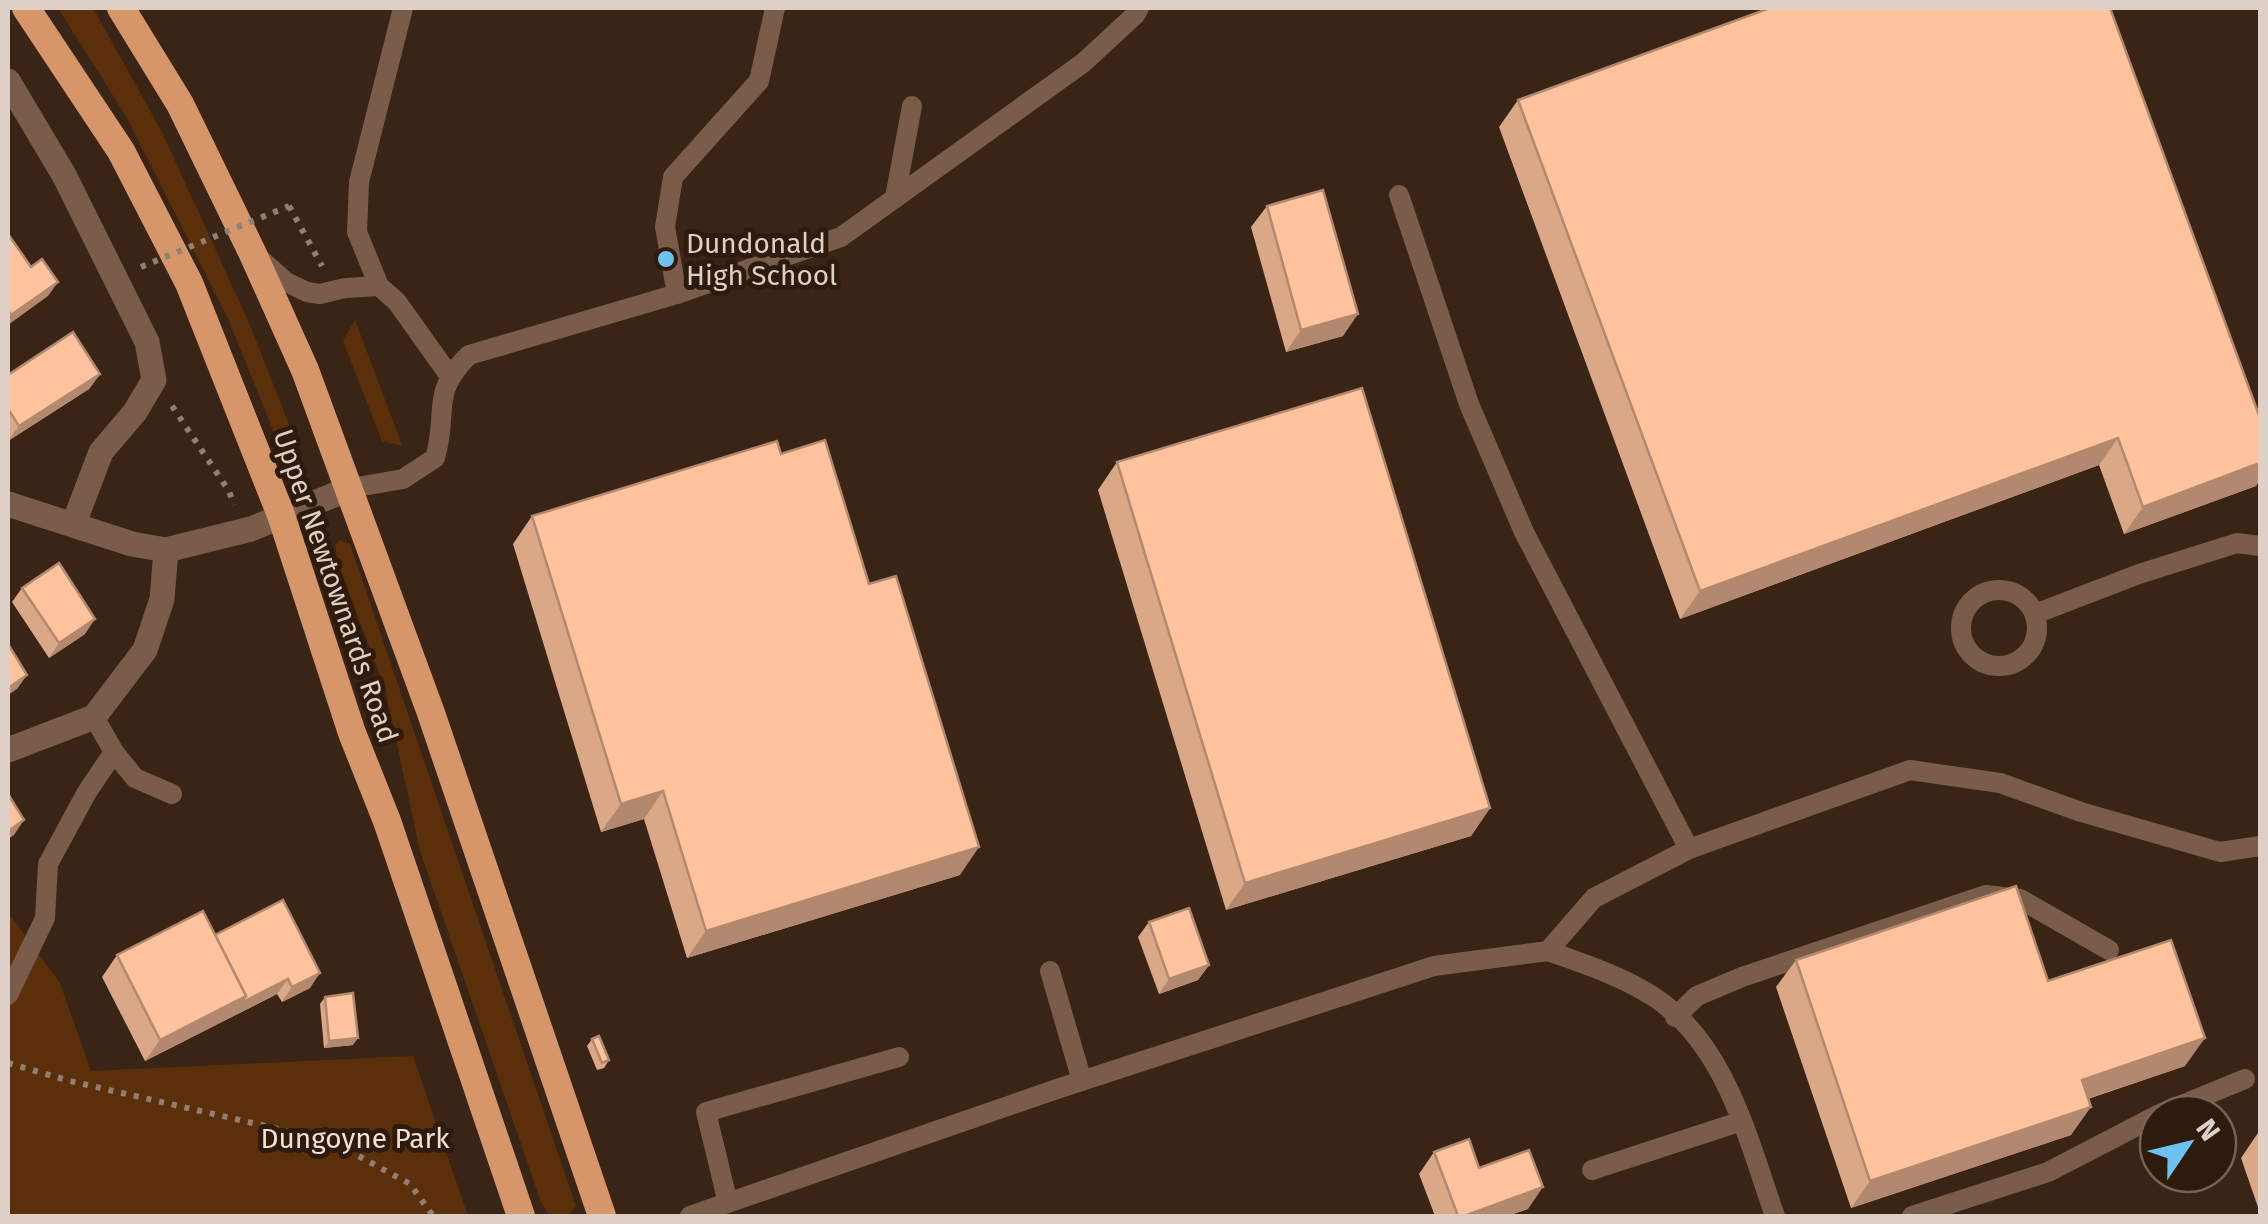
<svg xmlns="http://www.w3.org/2000/svg" width="2268" height="1224" font-family="'Fira Sans',sans-serif">
	<style>
		.green { fill: #5c2f0b }
		.lines { fill: none; stroke-linecap: round; stroke-linejoin: round }
		.path { stroke: #917f73; stroke-width: 6; stroke-dasharray: 5 8; stroke-linecap: butt }
		.service { stroke: #795c49; stroke-width: 20 }
		.minor { stroke: #795c49; stroke-width: 25 }
		.trunk { stroke: #d7966a; stroke-width: 28 }
		.path-bridge { stroke: #917f73; stroke-width: 6; stroke-dasharray: 5 8; stroke-linecap: butt }
		.wall { fill: #daa887 }
		.shaded-wall { fill: #b2886e }
		.building { fill: #fec39d; stroke: #b2886e; stroke-width: 2.5 }
		.poi-dot { fill: #6cc3f2; stroke: #2f1b0c; stroke-width: 4 }
		.labels { text-anchor: middle; stroke-width: 10; stroke-linejoin: round; paint-order: stroke }
		.poi-label { font-size: 28px; fill: #ded0c6; stroke: #2f1b0c; text-anchor: start }
		.street-label { font-size: 28px; fill: #ded0c6; stroke: #2f1b0c }
		.park-label { font-size: 28px; fill: #f4e0d4; stroke: #2f1b0c }
	</style>
	<rect width="100%" height="100%" fill="#3a2415"/>
	<g class="green">
		<path d="M 58,8 L 93,8 L 163,134 L 249,323 L 300,452 L 301,463 L 297,467 L 287,465 L 229,321 L 127,118 Z"/>
		<path d="M 355,320 L 402,445 L 403,446 L 382,441 L 343,341 Z"/>
		<path d="M 339,540 L 350,544 L 576,1206 L 567,1216 L 549,1215 L 541,1202 L 420,851 L 385,689 L 337,560 L 335,545 Z"/>
		<path d="M 8,912 L 60,983 L 91,1071 L 413,1056 L 468,1216 L 8,1216 Z"/>
	</g>
	<g class="lines">
		<g class="path">
			<path d="M 289,206 L 322,266"/>
			<path d="M 172,406 L 229,491 L 234,505"/>
			<path d="M 8,1063 L 70,1081 L 331,1141 L 410,1184 L 433,1216"/>
		</g>
		<g class="service">
			<path d="M 403,8 L 359,182 L 357,232 L 379,286 L 397,302 L 449,375"/>
			<path d="M 1399,195 L 1469,404 L 1524,532 L 1689,849"/>
			<path d="M 895,198 L 912,106"/>
			<path d="M 258,257 L 286,282 L 307,292 L 320,294 L 345,288 L 379,286"/>
			<path d="M 677,294 L 665,227 L 673,177 L 759,81 L 775,8"/>
			<path d="M 351,488 L 403,479 L 435,458 C 449,411 429,394 469,355 L 677,294 L 841,237 L 1083,63 L 1135,15 L 1139,8"/>
			<circle cx="1999" cy="628" r="38"/>
			<path d="M 2035,614 L 2139,574 L 2237,543 L 2260,546"/>
			<path d="M 94,717 L 114,752 L 135,778 L 172,794"/>
			<path d="M 1548,951 C 1584,964 1622,976 1654,997 C 1726,1044 1748,1140 1775,1216"/>
			<path d="M 1050,971 L 1082,1081"/>
			<path d="M 8,995 L 45,918 L 48,864 L 87,792 L 114,752"/>
			<path d="M 1675,1017 L 1697,996 L 1742,977 L 1986,895 L 2020,899 L 2109,950"/>
			<path d="M 2160,1114 L 2245,1079"/>
			<path d="M 1592,1170 L 1742,1121"/>
			<path d="M 728,1203 L 706,1112 L 899,1057"/>
			<path d="M 690,1216 L 1060,1088 L 1434,966 L 1548,951 L 1594,898 L 1689,849 L 1910,770 L 2000,783 L 2081,812 L 2220,852 L 2260,846"/>
			<path d="M 1912,1216 L 2048,1172 L 2158,1115"/>
		</g>
		<g class="minor">
			<path d="M 8,81 L 64,175 L 147,342 L 154,380 L 135,412 L 101,452 L 74,523"/>
			<path d="M 8,504 L 132,544 L 166,550 L 251,529 L 351,488"/>
			<path d="M 8,750 L 94,717 L 145,650 L 162,599 L 166,550"/>
		</g>
		<g class="trunk">
			<path d="M 26,8 L 121,151 L 189,283 L 281,515 L 352,733 L 387,821 L 521,1216"/>
			<path d="M 121,8 L 180,104 L 252,252 L 305,370 L 431,713 L 602,1216"/>
		</g>
		<path class="path-bridge" d="M 141,267 L 289,206"/>
	</g>
	<g class="wall">
		<path d="M 1518,100 L 2260,418 L 2260,479 L 2256,486 L 2124,534 L 2099,465 L 1680,619 L 1499,127 Z"/>
		<path d="M 1267,206 L 1343,336 L 1286,352 L 1251,227 Z"/>
		<path d="M 100,374 L 89,389 L 8,441 L 8,375 Z"/>
		<path d="M 781,454 L 960,875 L 687,958 L 644,819 L 601,832 L 513,544 L 532,516 Z"/>
		<path d="M 1117,462 L 1490,808 L 1471,836 L 1226,910 L 1098,490 Z"/>
		<path d="M 22,588 L 85,634 L 49,658 L 12,602 Z"/>
		<path d="M 1149,922 L 1209,965 L 1198,980 L 1159,994 L 1138,937 Z"/>
		<path d="M 215,935 L 310,988 L 282,1002 L 277,994 L 145,1061 L 102,977 L 117,955 Z"/>
		<path d="M 1796,960 L 2048,981 L 2185,1066 L 2088,1099 L 2071,1135 L 1851,1208 L 1776,987 Z"/>
		<path d="M 325,997 L 353,1045 L 324,1048 L 320,1004 Z"/>
		<path d="M 592,1039 L 609,1060 L 604,1068 L 597,1070 L 587,1046 Z"/>
		<path d="M 2260,1130 L 2260,1213 L 2241,1158 Z"/>
		<path d="M 1434,1152 L 1479,1168 L 1528,1209 L 1507,1216 L 1435,1216 L 1419,1174 Z"/>
	</g>
	<g class="shaded-wall">
		<path d="M 58,282 L 48,296 L 8,325 L 8,321 L 11,315 Z"/>
		<path d="M 1358,314 L 1343,336 L 1286,352 L 1301,330 Z"/>
		<path d="M 100,374 L 89,389 L 8,441 L 19,426 Z"/>
		<path d="M 2118,438 L 2099,465 L 1680,619 L 1700,591 Z"/>
		<path d="M 2260,463 L 2260,479 L 2256,486 L 2124,534 L 2143,507 Z"/>
		<path d="M 95,619 L 85,634 L 49,658 L 59,643 Z"/>
		<path d="M 27,675 L 17,689 L 8,695 L 8,688 Z"/>
		<path d="M 663,791 L 644,819 L 601,832 L 621,804 Z"/>
		<path d="M 1490,808 L 1471,836 L 1226,910 L 1245,883 Z"/>
		<path d="M 24,820 L 14,835 L 8,839 L 8,831 Z"/>
		<path d="M 979,847 L 960,875 L 687,958 L 706,931 Z"/>
		<path d="M 1209,965 L 1198,980 L 1159,994 L 1169,979 Z"/>
		<path d="M 320,973 L 310,988 L 282,1002 L 292,987 Z"/>
		<path d="M 288,979 L 277,994 L 145,1061 L 160,1040 L 246,996 Z"/>
		<path d="M 358,1038 L 353,1045 L 324,1048 L 329,1041 Z"/>
		<path d="M 2205,1038 L 2185,1066 L 2062,1107 L 2082,1080 Z"/>
		<path d="M 2091,1107 L 2071,1135 L 1851,1208 L 1870,1181 Z"/>
		<path d="M 1543,1187 L 1528,1209 L 1507,1216 L 1464,1216 Z"/>
	</g>
	<g class="building">
		<path d="M 1770,8 L 2110,8 L 2260,418 L 2260,463 L 2143,507 L 2118,438 L 1700,591 L 1518,100 Z"/>
		<path d="M 1323,190 L 1358,314 L 1301,330 L 1267,206 Z"/>
		<path d="M 8,234 L 31,267 L 42,259 L 58,282 L 11,315 L 8,310 Z"/>
		<path d="M 73,332 L 100,374 L 19,426 L 8,409 L 8,375 Z"/>
		<path d="M 1362,388 L 1490,808 L 1245,883 L 1117,462 Z"/>
		<path d="M 825,440 L 869,584 L 896,576 L 979,847 L 706,931 L 663,791 L 621,804 L 532,516 L 777,441 L 781,454 Z"/>
		<path d="M 59,563 L 95,619 L 59,643 L 22,588 Z"/>
		<path d="M 8,644 L 27,675 L 8,688 Z"/>
		<path d="M 8,794 L 24,820 L 8,831 Z"/>
		<path d="M 2016,886 L 2048,981 L 2171,940 L 2205,1038 L 2082,1080 L 2091,1107 L 1870,1181 L 1796,960 Z"/>
		<path d="M 283,900 L 320,973 L 292,987 L 288,979 L 241,1003 L 246,996 L 215,935 Z"/>
		<path d="M 1189,908 L 1209,965 L 1169,979 L 1149,922 Z"/>
		<path d="M 203,911 L 246,996 L 160,1040 L 117,955 Z"/>
		<path d="M 353,993 L 358,1038 L 329,1041 L 325,997 Z"/>
		<path d="M 599,1036 L 609,1060 L 602,1063 L 592,1039 Z"/>
		<path d="M 1469,1139 L 1479,1168 L 1529,1150 L 1543,1187 L 1464,1216 L 1458,1216 L 1434,1152 Z"/>
	</g>
	<circle class="poi-dot" cx="666" cy="259" r="10"/>
	<g class="labels">
		<g class="poi-label">
			<text x="686" y="253">Dundonald<tspan x="686" dy="32">High School</tspan></text>
		</g>
		<g class="street-label">
			<text transform="translate(336 586) rotate(71)" y="10">Upper Newtownards Road</text>
		</g>
		<g class="park-label">
			<text x="355" y="1148">Dungoyne Park</text>
		</g>
	</g>
	<rect width="2268" height="1224" fill="none" stroke="#ded0c6" stroke-width="20"/>
	<g transform="translate(2188 1144) rotate(55)"><circle r="48" fill="#2f1b0c" stroke="#756356" stroke-width="2.5"/>
	<path d="M0-8L18 38L0 25L-18 38Z" fill="#6cc3f2"/>
	<text y="-15" font-size="28" font-weight="bold" text-anchor="middle" fill="#ded0c6">N</text>
	</g>
</svg>
